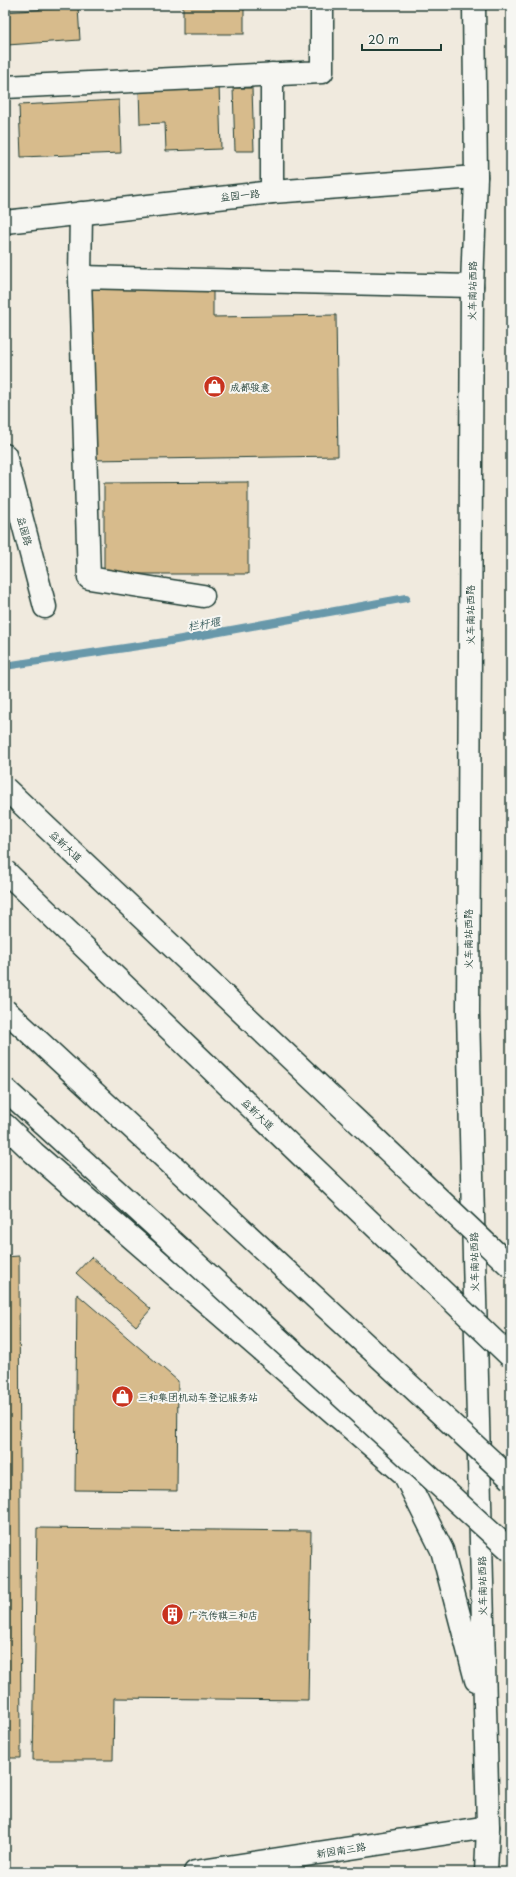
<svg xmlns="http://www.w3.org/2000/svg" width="516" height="1877" font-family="'Playpen Sans','LXGW WenKai TC',sans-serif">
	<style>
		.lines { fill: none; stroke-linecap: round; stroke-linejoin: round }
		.stream { stroke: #6898aa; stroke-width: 8 }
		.building { fill: #d7bb8c; stroke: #1f3d34 }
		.minor-casing { stroke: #1f3d34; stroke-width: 25 }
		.major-casing { stroke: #1f3d34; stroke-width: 25 }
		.minor { stroke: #f6f6f2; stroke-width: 22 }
		.major { stroke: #f6f6f2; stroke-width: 22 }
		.major-bridge-casing { stroke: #1f3d34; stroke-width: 25; stroke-linecap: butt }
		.highway-bridge-casing { stroke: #1f3d34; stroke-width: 25; stroke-linecap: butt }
		.major-bridge { stroke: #f6f6f2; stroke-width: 22 }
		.highway-bridge { stroke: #f6f6f2; stroke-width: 22 }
		.labels { text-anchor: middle; stroke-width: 4; stroke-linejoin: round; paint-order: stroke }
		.street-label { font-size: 10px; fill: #1f3d34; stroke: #f6f6f2 }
		.poi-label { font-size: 10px; fill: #1f3d34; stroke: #f6f6f2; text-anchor: start }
		.water-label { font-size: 11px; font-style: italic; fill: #375b5b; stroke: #f6f6f2 }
	</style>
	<rect width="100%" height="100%" fill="#f0eade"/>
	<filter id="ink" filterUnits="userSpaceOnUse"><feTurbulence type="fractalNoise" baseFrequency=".025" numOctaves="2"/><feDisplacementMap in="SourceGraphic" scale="8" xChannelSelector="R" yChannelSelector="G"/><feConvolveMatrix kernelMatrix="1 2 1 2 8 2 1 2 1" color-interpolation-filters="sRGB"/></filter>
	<g filter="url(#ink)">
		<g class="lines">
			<path class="stream" d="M 5,666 L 165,642 L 406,598"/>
		</g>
		<g class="building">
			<rect x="183" y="5" width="61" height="29"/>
			<path d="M 78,7 L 80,40 L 7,45 L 5,12 Z"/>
			<path d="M 219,85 L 221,149 L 166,151 L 165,123 L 140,124 L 139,88 Z"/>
			<path d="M 233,88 L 252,88 L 254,151 L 235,151 Z"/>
			<path d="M 119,100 L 121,153 L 21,157 L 19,105 Z"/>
			<path d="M 213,283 L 213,317 L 336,315 L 338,456 L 92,460 L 90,284 Z"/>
			<path d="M 248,482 L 248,574 L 104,574 L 104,483 Z"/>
			<path d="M 19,1256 L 21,1758 L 5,1758 L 5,1257 Z"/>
			<path d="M 91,1257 L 151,1309 L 136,1326 L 76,1273 Z"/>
			<path d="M 77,1294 L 178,1381 L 177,1491 L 75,1490 Z"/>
			<path d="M 37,1528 L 311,1531 L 308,1700 L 114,1698 L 113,1760 L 33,1760 Z"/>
		</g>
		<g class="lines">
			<defs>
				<g id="minor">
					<path d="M 5,87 L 322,72 L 322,5"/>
					<path d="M 272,192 L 272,74"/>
					<path d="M 5,222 L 272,192 L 476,177"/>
					<path d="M 80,277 L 81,213"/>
					<path d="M 5,455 L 45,607"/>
					<path d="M 203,596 L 89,578 L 80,277 L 472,286"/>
					<path d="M 195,1872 L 488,1827"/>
				</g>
				<g id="major">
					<path d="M 474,5 L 476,177 L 472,286 L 468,1012 L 488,1827 L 486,1872"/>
					<path d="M 5,1125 L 34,1153 L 404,1474 L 442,1550 L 476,1680"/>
				</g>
			</defs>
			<use href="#minor" class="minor-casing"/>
			<use href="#major" class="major-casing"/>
			<use href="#minor" class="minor"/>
			<use href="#major" class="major"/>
			<defs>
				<g id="major-bridge">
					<path d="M 5,788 L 511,1267"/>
					<path d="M 5,871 L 511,1357"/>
				</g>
				<g id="highway-bridge">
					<path d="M 5,1010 L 511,1479"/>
					<path d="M 5,1089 L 511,1551"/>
				</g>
			</defs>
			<use href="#major-bridge" class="major-bridge-casing"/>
			<use href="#highway-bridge" class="highway-bridge-casing"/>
			<use href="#major-bridge" class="major-bridge"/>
			<use href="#highway-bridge" class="highway-bridge"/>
		</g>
	</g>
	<defs>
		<symbol id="shop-disc" viewBox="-11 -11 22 22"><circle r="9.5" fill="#c8321e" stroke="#f6f6f2"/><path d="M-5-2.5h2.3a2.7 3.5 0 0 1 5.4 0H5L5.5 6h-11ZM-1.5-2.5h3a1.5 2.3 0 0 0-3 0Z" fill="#fff"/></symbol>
		<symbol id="building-disc" viewBox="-11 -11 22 22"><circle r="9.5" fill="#c8321e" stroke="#f6f6f2"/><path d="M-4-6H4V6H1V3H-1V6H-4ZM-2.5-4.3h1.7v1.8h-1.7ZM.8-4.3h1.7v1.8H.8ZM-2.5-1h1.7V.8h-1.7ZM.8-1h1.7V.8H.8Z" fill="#fff"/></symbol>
	</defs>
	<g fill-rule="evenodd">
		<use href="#shop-disc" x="202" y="374" width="25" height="25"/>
		<use href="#shop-disc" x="110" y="1384" width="25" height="25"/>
		<use href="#building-disc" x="160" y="1602" width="25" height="25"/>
	</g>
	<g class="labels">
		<g class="street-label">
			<text transform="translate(240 195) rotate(-6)" y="4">益园一路</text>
			<text transform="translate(472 291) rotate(-89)" y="4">火车南站西路</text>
			<text transform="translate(25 531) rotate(75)" y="4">益园路</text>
			<text transform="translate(470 615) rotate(-90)" y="4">火车南站西路</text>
			<text transform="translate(66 846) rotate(43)" y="4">益新大道</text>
			<text transform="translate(468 939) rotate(-90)" y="4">火车南站西路</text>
			<text transform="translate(258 1114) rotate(44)" y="4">益新大道</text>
			<text transform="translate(474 1262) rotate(-91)" y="4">火车南站西路</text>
			<text transform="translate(482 1586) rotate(-91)" y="4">火车南站西路</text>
			<text transform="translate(341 1850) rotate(-9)" y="4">新园南三路</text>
		</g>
		<g class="poi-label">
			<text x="230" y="391">成都骏意</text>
			<text x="138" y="1401">三和集团机动车登记服务站</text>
			<text x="188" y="1619">广汽传祺三和店</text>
		</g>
		<g class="water-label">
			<text transform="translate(204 624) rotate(-10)" y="4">栏杆堰</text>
		</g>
	</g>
	<rect width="516" height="1877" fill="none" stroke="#f6f6f2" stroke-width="20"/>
	<rect x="10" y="10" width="496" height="1857" fill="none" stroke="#1f3d34" stroke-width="1.5" filter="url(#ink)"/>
	<path d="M362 44v6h79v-6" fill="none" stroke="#1f3d34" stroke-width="2"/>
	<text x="368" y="44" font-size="12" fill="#1f3d34" stroke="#f6f6f2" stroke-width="3" paint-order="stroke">20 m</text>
</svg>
